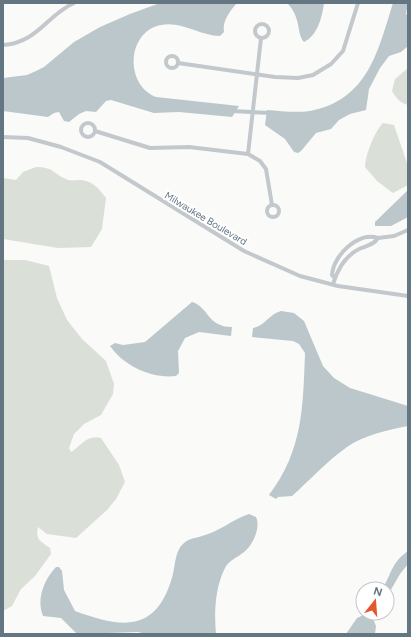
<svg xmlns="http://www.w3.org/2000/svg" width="411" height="637" font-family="Figtree,sans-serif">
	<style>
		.green { fill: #dadfd7 }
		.water { fill: #bbc7cb }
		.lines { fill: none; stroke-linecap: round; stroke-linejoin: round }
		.canal { stroke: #bbc7cb; stroke-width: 4 }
		.street { stroke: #c3c8cc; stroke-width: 4 }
		.labels { text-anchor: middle; stroke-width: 4; stroke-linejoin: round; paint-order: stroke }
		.street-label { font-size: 10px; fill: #657683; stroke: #fff }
	</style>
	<rect width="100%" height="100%" fill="#fafaf8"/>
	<g class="green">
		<path d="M 408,68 L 408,105 C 400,103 396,98 392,91 L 395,79 Z"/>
		<path d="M 383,123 L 394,125 L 408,166 L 408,185 L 393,193 L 377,181 L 365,167 C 365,155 375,131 383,123 Z"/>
		<path d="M 36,167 C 54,167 53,174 68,180 C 71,181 77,180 81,180 C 93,181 99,189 106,198 L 102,229 L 91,247 L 58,248 L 3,239 L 3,178 L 16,180 L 23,172 Z"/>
		<path d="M 3,260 L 25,260 L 49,266 L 57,298 L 67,320 L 82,339 L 106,361 L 114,384 L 113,394 L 101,415 L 84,424 L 74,434 L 69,448 L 71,452 C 81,446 87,434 101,438 L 119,465 L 125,482 L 116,499 L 107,510 L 76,538 L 47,534 L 38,527 C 35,540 41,541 50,548 L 51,554 L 35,576 L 21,589 L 12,606 L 3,611 Z"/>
	</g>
	<g class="water">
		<path d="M 160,3 L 237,3 C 230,11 222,21 224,32 L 220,36 C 200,36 182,21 161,25 C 126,32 125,85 156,97 L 239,106 L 232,117 L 179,112 L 154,113 L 111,100 L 106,101 L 96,112 L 86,111 L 79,114 L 69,122 L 64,121 L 59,112 L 54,113 L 48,117 L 3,111 L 3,78 L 27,75 L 36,71 L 44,67 L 74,42 L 100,27 L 130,14 Z"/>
		<path d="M 287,3 L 324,3 C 322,17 318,35 304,42 C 296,33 302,18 287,3 Z"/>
		<path d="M 393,3 L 408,3 L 406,14 L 408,16 L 408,46 L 401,52 L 389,56 L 380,68 L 369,89 L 366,110 L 350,114 L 339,120 L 331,129 L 316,133 L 301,151 L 298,153 L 294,152 L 285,139 L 265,125 L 267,110 C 280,111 297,113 310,111 C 368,100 378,51 393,3 Z"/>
		<path d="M 408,190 L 408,217 L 391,226 L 375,226 L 375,222 Z"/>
		<path d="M 192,302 C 209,307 207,327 232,327 L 231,336 L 199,332 L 185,338 L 178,351 L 179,373 L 176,376 C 152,379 124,366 110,346 L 115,343 L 123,345 L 145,342 Z"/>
		<path d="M 281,311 L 294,313 L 304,321 L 323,366 L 334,378 L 350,388 L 408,406 L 408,426 C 388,430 364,435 347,447 C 327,461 310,480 292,496 L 278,497 L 276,499 L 269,495 C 303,450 303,407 305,353 L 299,344 L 293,341 L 252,337 L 253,328 C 265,326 269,314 281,311 Z"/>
		<path d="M 249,514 L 256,517 C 261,527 253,545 244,552 C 237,558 229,560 225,568 C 215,588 214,612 216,634 L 146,634 L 138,632 L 77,634 L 61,618 L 43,616 C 36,599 44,580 56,567 L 59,567 L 62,571 L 64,590 L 75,611 C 119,627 154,634 171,581 C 175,571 174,555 181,546 C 188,538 193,539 202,536 C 219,532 233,519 249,514 Z"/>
		<path d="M 408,551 L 408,564 L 400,574 L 389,593 L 387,589 L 383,588 C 392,573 391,563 408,551 Z"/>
		<path d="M 368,613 L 376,613 L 373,619 L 376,626 L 375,634 L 346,634 L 357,618 Z"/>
	</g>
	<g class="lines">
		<path class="canal" d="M 232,111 L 271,113"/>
		<g class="street">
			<circle cx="262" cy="31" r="7"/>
			<path d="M 3,45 C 37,43 47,15 74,3"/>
			<circle cx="172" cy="62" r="6"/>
			<path d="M 178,63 L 275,77 L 298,78 L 313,75 L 331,64 L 343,51 L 358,3"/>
			<circle cx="88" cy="130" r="7"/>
			<path d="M 95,131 L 150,148 L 189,147 L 248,154 L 260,161 L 266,169 L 272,205"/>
			<path d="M 3,137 L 28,138 L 61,147 L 100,162 L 244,251 L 300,276 L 338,286 L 408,296"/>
			<path d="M 248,154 L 261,38"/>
			<circle cx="273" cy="211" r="6"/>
			<path d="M 378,238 L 394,236 L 408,230"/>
			<path d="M 333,284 C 337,271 345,256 359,249 C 366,246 374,245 378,238 C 358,231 333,256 332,275 L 335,278"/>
		</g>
	</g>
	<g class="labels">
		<g class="street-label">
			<text transform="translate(206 218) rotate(31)" y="4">Milwaukee Boulevard</text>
		</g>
	</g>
	<rect width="411" height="637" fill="none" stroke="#657683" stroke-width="8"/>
	<g transform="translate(375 601) rotate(17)"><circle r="19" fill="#ffffff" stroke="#c1c8cd"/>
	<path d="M0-3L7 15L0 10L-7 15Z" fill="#e4572e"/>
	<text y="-6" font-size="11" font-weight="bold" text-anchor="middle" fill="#657683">N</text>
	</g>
</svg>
